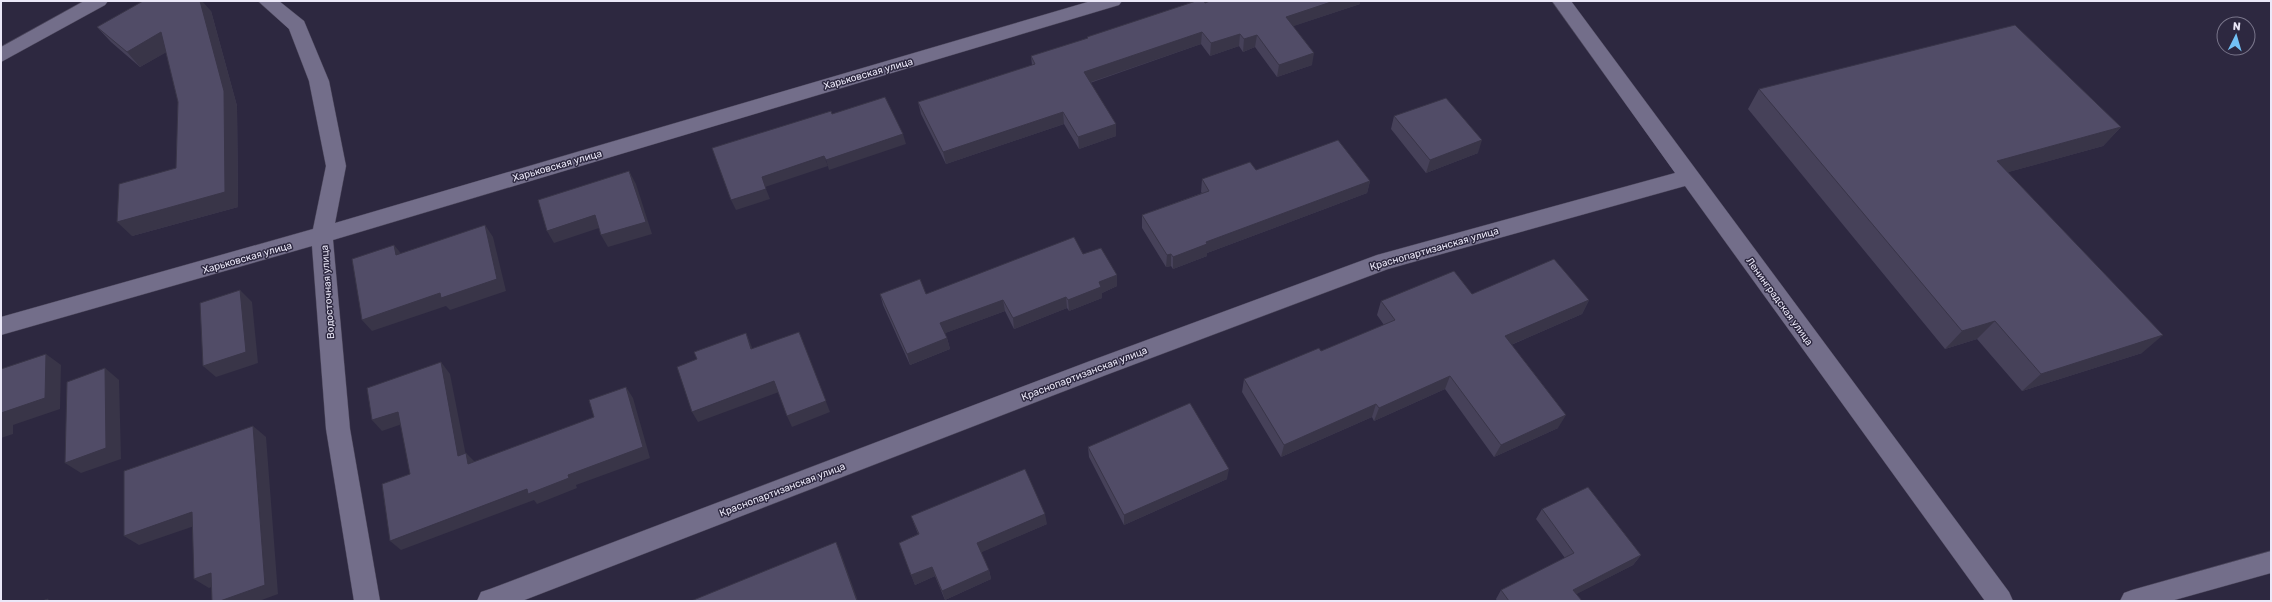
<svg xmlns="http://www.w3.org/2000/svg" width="2272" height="602" font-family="Rubik,sans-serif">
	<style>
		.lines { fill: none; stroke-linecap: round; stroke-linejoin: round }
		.service-casing { stroke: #494458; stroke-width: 1 }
		.minor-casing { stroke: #494458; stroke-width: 1 }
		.tertiary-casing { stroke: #494458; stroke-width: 1 }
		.service { fill: #736e8a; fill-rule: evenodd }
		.minor { fill: #736e8a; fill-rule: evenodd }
		.tertiary { fill: #736e8a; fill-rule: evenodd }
		.wall { fill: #464159 }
		.shaded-wall { fill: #393548 }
		.building { fill: #514c67; stroke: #393548 }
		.labels { text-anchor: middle; stroke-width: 3; stroke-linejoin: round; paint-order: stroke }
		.street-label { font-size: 10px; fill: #ebe8f8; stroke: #2d2840 }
	</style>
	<rect width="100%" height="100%" fill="#2d2840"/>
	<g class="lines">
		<defs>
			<path id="service" d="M 2271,551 L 2271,573 L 2171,601 L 2120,601 L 2124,593 L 2132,590 Z"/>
			<g id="minor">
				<path d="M 258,1 L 279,1 L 304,21 L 329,81 L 346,166 L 335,223 L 1091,1 L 1122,1 L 1119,5 L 333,240 L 350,429 L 380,601 L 354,601 L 326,429 L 312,246 L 1,335 L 1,317 L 313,229 L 326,166 L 309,81 L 289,29 Z"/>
				<path d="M 1552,1 L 1571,1 L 2009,592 L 2013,601 L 1985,601 L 1685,186 L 1388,269 L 1106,375 L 522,601 L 477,601 L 481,592 L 490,589 L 1090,361 L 1377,255 L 1675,173 Z"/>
			</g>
			<path id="tertiary" d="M 84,1 L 108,1 L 105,5 L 1,62 L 1,47 Z"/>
		</defs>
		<use href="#service" class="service-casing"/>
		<use href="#minor" class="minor-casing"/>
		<use href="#tertiary" class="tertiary-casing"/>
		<use href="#service" class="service"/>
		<use href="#minor" class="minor"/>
		<use href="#tertiary" class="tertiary"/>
	</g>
	<g class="wall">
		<path d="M 1205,3 L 1360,4 L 1293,26 L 1312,65 L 1277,77 L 1255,47 L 1243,52 L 1239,46 L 1210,56 L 1201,44 L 1090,83 L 1116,136 L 1079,149 L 1064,124 L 946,164 L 921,114 L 918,102 L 1032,65 L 1031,56 L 1087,39 L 1087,37 Z"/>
		<path d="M 211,11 L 237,106 L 238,207 L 132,236 L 176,168 L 178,102 L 166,52 L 140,67 L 111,42 L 97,27 Z"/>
		<path d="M 1759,89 L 2121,127 L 2103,146 L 2008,172 L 2142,353 L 2022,391 L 1977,339 L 1945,349 L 1748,109 Z"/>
		<path d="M 1394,116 L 1478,153 L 1426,173 L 1391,129 Z"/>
		<path d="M 1256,170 L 1370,181 L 1367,193 L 1207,253 L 1207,256 L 1173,269 L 1171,266 L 1166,267 L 1142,228 L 1142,215 L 1202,193 L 1201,192 L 1202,179 Z"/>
		<path d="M 1083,254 L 1117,275 L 1117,286 L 1102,293 L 1102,298 L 1069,311 L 1067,308 L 1014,329 L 1005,311 L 945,333 L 947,338 L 950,349 L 910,365 L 883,305 L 880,294 L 926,294 Z"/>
		<path d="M 1472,294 L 1589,300 L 1582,314 L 1511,345 L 1558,428 L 1494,457 L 1445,389 L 1374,421 L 1372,417 L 1281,457 L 1242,392 L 1244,379 L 1321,351 L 1384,325 L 1377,315 L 1381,301 Z"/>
		<path d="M 1088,447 L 1227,479 L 1124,525 L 1089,457 Z"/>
		<path d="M 1542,509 L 1641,555 L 1633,565 L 1576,594 L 1582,601 L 1497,601 L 1496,599 L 1501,590 L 1565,558 L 1536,519 Z"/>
		<path d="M 911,516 L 1047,524 L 981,552 L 989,570 L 991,579 L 945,600 L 935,576 L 915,585 L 899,543 L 918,534 Z"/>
	</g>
	<g class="shaded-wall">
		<path d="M 200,1 L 202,1 L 211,11 L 237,106 L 238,207 L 132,236 L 117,222 L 225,192 Z"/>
		<path d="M 1334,1 L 1360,1 L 1360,4 L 1285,29 L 1286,17 Z"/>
		<path d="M 161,32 L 174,48 L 140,67 L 127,52 Z"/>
		<path d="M 1202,32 L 1201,44 L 1085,84 L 1084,72 Z"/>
		<path d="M 1240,34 L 1239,46 L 1210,56 L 1211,43 Z"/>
		<path d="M 1257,35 L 1255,47 L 1243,52 L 1244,39 Z"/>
		<path d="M 1314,53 L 1312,65 L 1277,77 L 1279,65 Z"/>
		<path d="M 1063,112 L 1064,124 L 946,164 L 943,152 Z"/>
		<path d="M 1116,124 L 1116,136 L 1079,149 L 1078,137 Z"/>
		<path d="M 2121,127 L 2103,146 L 1980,180 L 1997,161 Z"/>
		<path d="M 903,134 L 906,144 L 829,170 L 826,160 Z"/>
		<path d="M 1482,140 L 1478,153 L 1426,173 L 1430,160 Z"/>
		<path d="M 824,156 L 828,166 L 765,187 L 762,177 Z"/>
		<path d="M 629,171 L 636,184 L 652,234 L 608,247 L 601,235 Z"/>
		<path d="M 1370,181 L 1367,193 L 1207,253 L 1207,256 L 1173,269 L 1173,257 L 1206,242 Z"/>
		<path d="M 766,189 L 770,199 L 736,210 L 731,200 Z"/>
		<path d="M 595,215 L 602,227 L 554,243 L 547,231 Z"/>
		<path d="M 485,225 L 493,237 L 506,291 L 450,310 L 446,306 L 372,331 L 362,320 Z"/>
		<path d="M 394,245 L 404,257 L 396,255 Z"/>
		<path d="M 1171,254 L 1171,266 L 1166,267 L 1167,255 Z"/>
		<path d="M 1117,275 L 1117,286 L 1102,293 L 1102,298 L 1069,311 L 1068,300 L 1099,282 Z"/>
		<path d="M 240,290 L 252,302 L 258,363 L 216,377 L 203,366 Z"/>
		<path d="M 1066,297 L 1067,308 L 1014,329 L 1013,318 Z"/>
		<path d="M 1003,300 L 1005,311 L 943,334 L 940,323 Z"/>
		<path d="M 1589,300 L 1582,314 L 1499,350 L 1505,336 Z"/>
		<path d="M 1995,321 L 1977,339 L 1945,349 L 1962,331 Z"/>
		<path d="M 799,332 L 830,412 L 792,427 L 787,416 Z"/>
		<path d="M 746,333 L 751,345 L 757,361 L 751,349 Z"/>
		<path d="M 2163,335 L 2142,353 L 2022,391 L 2041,374 Z"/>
		<path d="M 947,338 L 950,349 L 910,365 L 907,354 Z"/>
		<path d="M 46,354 L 61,365 L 60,409 L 13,425 L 13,434 L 1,438 L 1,413 Z"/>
		<path d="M 441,362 L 450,374 L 468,466 L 458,456 Z"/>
		<path d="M 105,368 L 119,380 L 121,459 L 81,473 L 65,463 Z"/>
		<path d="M 1450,376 L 1445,389 L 1374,421 L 1379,408 Z"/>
		<path d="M 774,381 L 779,392 L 698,422 L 692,412 Z"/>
		<path d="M 626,387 L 633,398 L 650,458 L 576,485 L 577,488 L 537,504 L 534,500 L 401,550 L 390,541 L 527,489 L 568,475 Z"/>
		<path d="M 1376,404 L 1372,417 L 1281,457 L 1284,445 Z"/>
		<path d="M 398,412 L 408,422 L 382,431 L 372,420 Z"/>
		<path d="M 1566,415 L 1558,428 L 1494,457 L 1501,445 Z"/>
		<path d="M 253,426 L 266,437 L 278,594 L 259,601 L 220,601 Z"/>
		<path d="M 466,453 L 476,463 L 468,464 Z"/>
		<path d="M 1229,469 L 1227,479 L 1124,525 L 1124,515 Z"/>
		<path d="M 192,512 L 206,522 L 139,545 L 124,536 Z"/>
		<path d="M 1045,514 L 1047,524 L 980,553 L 977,543 Z"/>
		<path d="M 836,542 L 841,554 L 858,601 L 857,601 Z"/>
		<path d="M 1641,555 L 1633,565 L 1567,599 L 1573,590 Z"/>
		<path d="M 932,567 L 935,576 L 915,585 L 911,575 Z"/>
		<path d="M 989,570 L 991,579 L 945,600 L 942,591 Z"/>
		<path d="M 211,573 L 225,582 L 209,588 L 194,579 Z"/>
	</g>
	<g class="building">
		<path d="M 143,1 L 200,1 L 224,91 L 225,192 L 117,222 L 119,184 L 176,168 L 178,102 L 161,32 L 127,52 L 97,27 Z"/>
		<path d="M 1196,1 L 1204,1 L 1205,3 L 1210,1 L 1334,1 L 1286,17 L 1314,53 L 1279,65 L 1257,35 L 1244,39 L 1240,34 L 1211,43 L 1202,32 L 1084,72 L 1116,124 L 1078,137 L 1063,112 L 943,152 L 918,102 L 1035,64 L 1031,56 L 1088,38 L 1087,37 Z"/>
		<path d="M 2015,25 L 2121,127 L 1997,161 L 2163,335 L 2041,374 L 1995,321 L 1962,331 L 1759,89 Z"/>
		<path d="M 885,97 L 903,134 L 826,160 L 824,156 L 762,177 L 766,189 L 731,200 L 712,148 L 831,111 L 832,114 Z"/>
		<path d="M 1446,98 L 1482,140 L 1430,160 L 1394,116 Z"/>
		<path d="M 1338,140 L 1370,181 L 1206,242 L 1207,244 L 1173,257 L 1171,254 L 1167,255 L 1142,215 L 1209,191 L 1202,179 L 1250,162 L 1256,170 Z"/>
		<path d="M 629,171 L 646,222 L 601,235 L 595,215 L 547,231 L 538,200 Z"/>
		<path d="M 485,225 L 497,279 L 441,298 L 440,293 L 362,320 L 352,259 L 394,245 L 396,255 Z"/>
		<path d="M 1074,237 L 1083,254 L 1101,248 L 1117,275 L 1099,282 L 1101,287 L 1068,300 L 1066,297 L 1013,318 L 1003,300 L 940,323 L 947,338 L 907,354 L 880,294 L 920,279 L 926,294 Z"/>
		<path d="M 1554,259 L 1589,300 L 1505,336 L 1566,415 L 1501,445 L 1450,376 L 1379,408 L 1376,404 L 1284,445 L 1244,379 L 1319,348 L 1321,351 L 1395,320 L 1381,301 L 1454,271 L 1472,294 Z"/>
		<path d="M 240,290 L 246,352 L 203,366 L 200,303 Z"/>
		<path d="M 799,332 L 826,401 L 787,416 L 774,381 L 692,412 L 677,367 L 697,359 L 694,352 L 746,333 L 751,349 Z"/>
		<path d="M 46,354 L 45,398 L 1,413 L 1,369 Z"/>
		<path d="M 441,362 L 458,456 L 466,453 L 468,464 L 594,417 L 589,400 L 626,387 L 643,447 L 568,475 L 569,478 L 528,494 L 527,489 L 390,541 L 382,484 L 410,474 L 398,412 L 372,420 L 367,388 Z"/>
		<path d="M 105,368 L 106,448 L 65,463 L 67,382 Z"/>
		<path d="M 1190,403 L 1229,469 L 1124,515 L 1088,447 Z"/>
		<path d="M 253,426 L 265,585 L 220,601 L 212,601 L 211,573 L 194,579 L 192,512 L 124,536 L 124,471 Z"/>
		<path d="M 1025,469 L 1045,514 L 977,543 L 989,570 L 942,591 L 932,567 L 911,575 L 899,543 L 919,534 L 911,516 Z"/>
		<path d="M 1588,487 L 1641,555 L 1573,590 L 1582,601 L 1509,601 L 1501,590 L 1574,553 L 1542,509 Z"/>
		<path d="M 836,542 L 857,601 L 691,601 Z"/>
		<path d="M 48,599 L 48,601 L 42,601 Z"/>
	</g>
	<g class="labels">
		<g class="street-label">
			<text transform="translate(868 73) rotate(-16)" y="4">Харьковская улица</text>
			<text transform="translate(557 165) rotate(-16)" y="4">Харьковская улица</text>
			<text transform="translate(1434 248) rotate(-16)" y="4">Краснопартизанская улица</text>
			<text transform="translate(247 257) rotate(-16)" y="4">Харьковская улица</text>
			<text transform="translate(327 292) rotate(-94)" y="4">Водосточная улица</text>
			<text transform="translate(1780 301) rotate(54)" y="4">Ленинградская улица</text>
			<text transform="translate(1084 373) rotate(-21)" y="4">Краснопартизанская улица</text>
			<text transform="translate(782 489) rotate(-21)" y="4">Краснопартизанская улица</text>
		</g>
	</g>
	<rect width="2272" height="602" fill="none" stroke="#ebe8f8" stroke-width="4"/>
	<g transform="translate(2236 36) rotate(5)"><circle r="19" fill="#2d2840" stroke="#79758a"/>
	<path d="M0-3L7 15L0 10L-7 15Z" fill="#72c1f5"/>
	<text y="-6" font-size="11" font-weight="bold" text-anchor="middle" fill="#ebe8f8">N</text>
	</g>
</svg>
